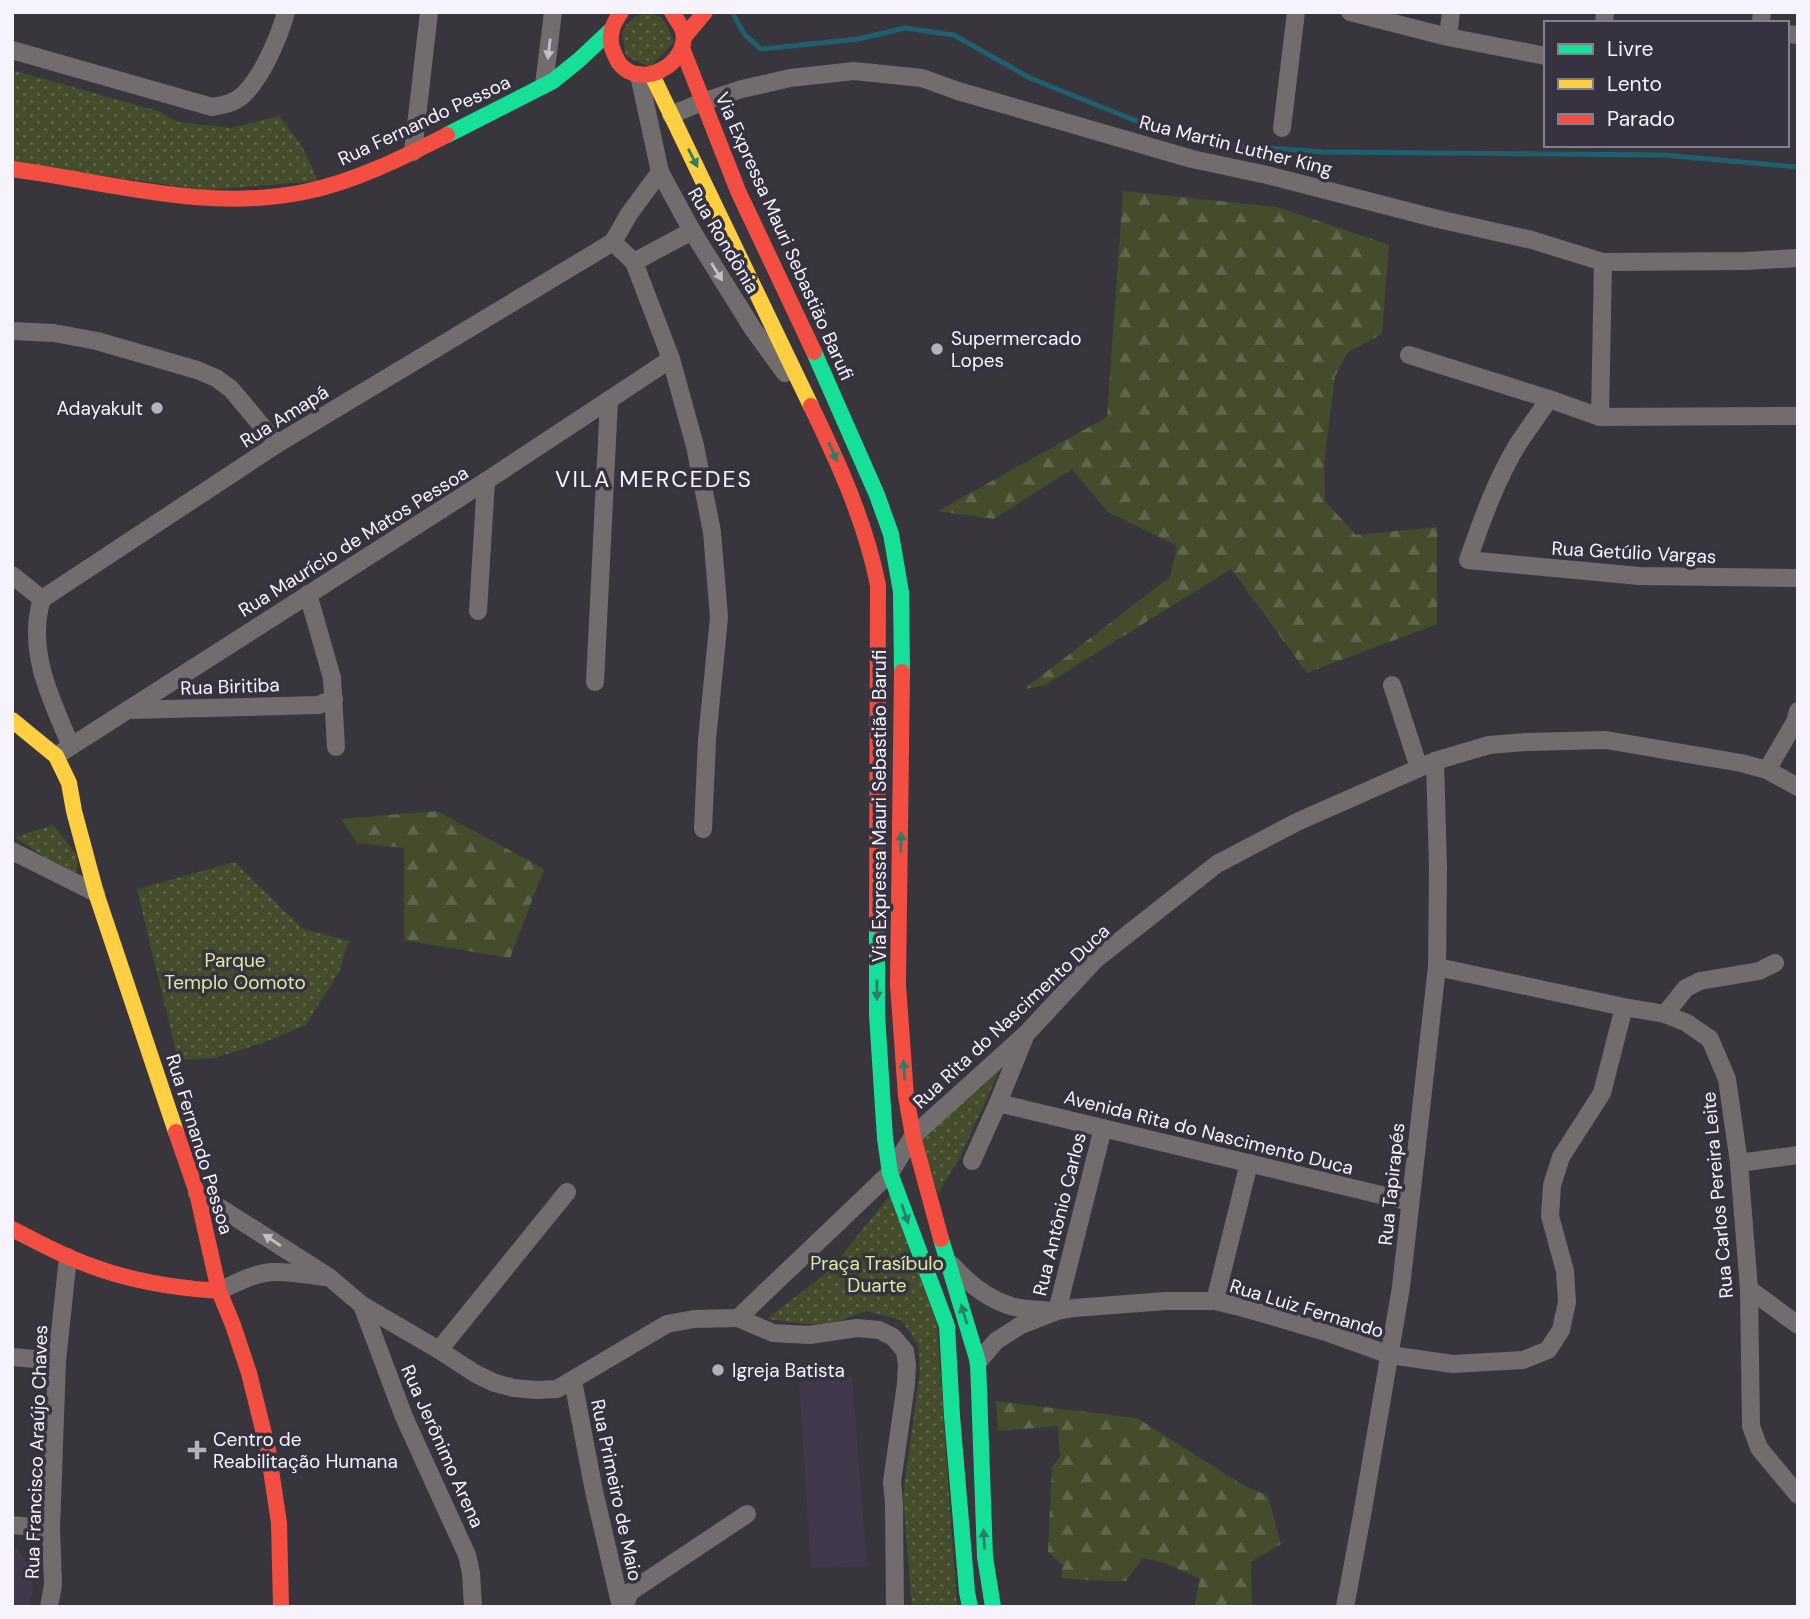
<svg xmlns="http://www.w3.org/2000/svg" width="1810" height="1619" font-family="'DM Sans',sans-serif">
	<style>
		.built { fill: #3f394b }
		.forest { fill: url(#forest-firs) }
		.park { fill: url(#park-dots) }
		.lines { fill: none; stroke-linecap: round; stroke-linejoin: round }
		.stream { stroke: #1f5f70; stroke-width: 5 }
		.street { stroke: #716d6f; stroke-width: 18 }
		.fast { stroke: #16e098; stroke-width: 16 }
		.slow { stroke: #ffcf43; stroke-width: 16 }
		.jam { stroke: #f24e42; stroke-width: 16 }
		.oneway { fill: #c1bdc4 }
		.oneway2 { fill: #288068 }
		.poi-dot { fill: #b4b1b9; stroke: #373240; stroke-width: 2.5 }
		.labels { text-anchor: middle; stroke-width: 7; stroke-linejoin: round; paint-order: stroke }
		.street-label { font-size: 19px; fill: #f6f3fd; stroke: #373240 }
		.poi-label { font-size: 19px; fill: #f6f3fd; stroke: #373240; text-anchor: start }
		.park-label { font-size: 19px; fill: #d9ec9d; stroke: #373240 }
		.quarter-label { font-size: 23px; letter-spacing: 2px; fill: #f6f3fd; stroke: #373240 }
	</style>
	<defs>
		<pattern id="forest-firs" width="22" height="20" patternUnits="userSpaceOnUse" patternTransform="scale(1.75)"><rect width="22" height="20" fill="#444c2c"/><path d="M5 1l3.5 6h-7zM16 11l3.5 6h-7z" fill="#60664c"/></pattern>
		<pattern id="park-dots" width="8" height="8" patternUnits="userSpaceOnUse" patternTransform="scale(1.75)"><rect width="8" height="8" fill="#444c2c"/><path d="M2 2h.1M6 6h.1" fill="none" stroke="#60664c" stroke-width="1.8" stroke-linecap="round"/></pattern>
	</defs>
	<rect width="100%" height="100%" fill="#38363c"/>
	<g class="built">
		<path d="M 852,1377 L 867,1566 L 811,1568 L 799,1381 Z"/>
		<path d="M 12,1549 L 18,1549 L 30,1570 L 33,1589 L 29,1607 L 12,1607 Z"/>
	</g>
	<g class="forest">
		<path d="M 1123,191 L 1277,207 L 1389,245 L 1382,334 L 1348,352 L 1335,376 L 1324,463 L 1325,501 L 1356,535 L 1437,527 L 1437,624 L 1307,673 L 1231,569 L 1045,685 L 1024,689 L 1170,577 L 1177,546 L 1108,512 L 1072,469 L 994,519 L 938,511 L 1107,417 Z"/>
		<path d="M 437,811 L 544,869 L 510,958 L 404,940 L 404,848 L 357,843 L 341,819 Z"/>
		<path d="M 996,1401 L 1137,1418 L 1243,1485 L 1268,1496 L 1281,1544 L 1251,1562 L 1252,1605 L 1194,1607 L 1200,1579 L 1165,1563 L 1143,1558 L 1126,1581 L 1104,1581 L 1061,1578 L 1063,1565 L 1048,1552 L 1052,1467 L 1060,1457 L 1058,1426 L 998,1431 Z"/>
	</g>
	<g class="park">
		<path d="M 649,13 C 667,17 667,26 674,42 L 650,67 L 626,56 L 622,31 C 630,20 635,15 649,13 Z"/>
		<path d="M 12,70 L 158,111 L 178,122 L 230,128 L 279,116 L 302,146 L 318,181 L 205,190 L 12,163 Z"/>
		<path d="M 53,825 L 77,855 L 77,873 L 46,858 L 15,837 Z"/>
		<path d="M 235,862 L 303,929 L 350,941 L 346,947 L 340,970 L 306,1025 L 262,1043 L 214,1058 L 178,1060 L 137,889 Z"/>
		<path d="M 1002,1065 L 960,1157 L 938,1193 L 921,1141 Z"/>
		<path d="M 891,1194 L 937,1324 L 957,1607 L 912,1607 L 903,1496 L 920,1370 L 918,1344 L 901,1320 L 866,1311 L 825,1326 L 767,1319 L 830,1270 Z"/>
	</g>
	<g class="lines">
		<path class="stream" d="M 734,16 L 745,35 L 761,49 L 858,39 L 905,28 L 954,35 L 1030,78 L 1134,120 L 1215,144 L 1323,152 L 1664,155 L 1798,167"/>
		<g class="street">
			<path d="M 1350,12 L 1448,37 L 1546,56"/>
			<path d="M 1604,23 L 1605,12"/>
			<path d="M 1761,23 L 1762,12"/>
			<path d="M 1787,34 L 1798,35"/>
			<path d="M 1448,37 L 1451,12"/>
			<path d="M 12,50 L 212,107 C 224,105 234,103 243,95 C 262,77 279,38 286,12"/>
			<path d="M 639,75 L 660,172 L 692,231 L 753,329 L 785,373"/>
			<path d="M 544,85 L 553,12"/>
			<path d="M 671,115 L 702,102 L 742,89 L 790,78 L 854,71 L 922,78 L 958,91 L 1192,159 L 1267,175 L 1438,219 L 1532,240 L 1603,262 L 1745,261 L 1798,258"/>
			<path d="M 1282,128 L 1296,12"/>
			<path d="M 413,152 L 429,12"/>
			<path d="M 613,242 L 634,262 L 671,359 L 695,446 L 712,532 L 719,617 L 707,740 L 703,829"/>
			<path d="M 634,262 L 692,231"/>
			<path d="M 12,331 L 54,333 L 97,341 L 197,370 L 216,378 L 231,389 L 277,444"/>
			<path d="M 1409,355 L 1549,399"/>
			<path d="M 1798,416 L 1600,417 L 1549,399 C 1539,414 1528,429 1518,444 C 1496,480 1482,520 1468,560 L 1639,576 L 1798,578"/>
			<path d="M 1600,417 L 1603,262"/>
			<path d="M 12,575 L 42,599"/>
			<path d="M 308,594 L 332,678 L 336,747"/>
			<path d="M 478,611 L 486,481"/>
			<path d="M 595,682 L 609,400"/>
			<path d="M 1392,685 L 1419,768"/>
			<path d="M 128,710 L 318,705 L 334,699"/>
			<path d="M 71,746 C 51,700 26,649 42,599 L 277,444 L 613,242 L 629,214 L 660,172"/>
			<path d="M 62,752 L 486,481 L 671,359"/>
			<path d="M 1767,770 L 1795,722 L 1798,711"/>
			<path d="M 12,851 L 96,893"/>
			<path d="M 1437,967 L 1624,1007 L 1665,1014 L 1687,1023 L 1710,1039 L 1727,1079 L 1739,1163 L 1749,1289 L 1751,1426 L 1759,1448 L 1798,1495"/>
			<path d="M 1665,1014 L 1686,988 L 1700,981 L 1759,971 L 1775,963"/>
			<path d="M 998,1103 L 1410,1202"/>
			<path d="M 972,1161 L 998,1103 L 1024,1039"/>
			<path d="M 1739,1163 L 1798,1155"/>
			<path d="M 197,1193 L 329,1277 L 362,1305 L 439,1350 L 476,1374 L 495,1383 L 514,1388 L 536,1390 L 557,1389 L 667,1324 L 694,1319 L 738,1318 L 890,1173 L 913,1136 L 1027,1033 L 1095,960 L 1217,864 L 1297,822 L 1435,761 L 1489,745 L 1526,742 L 1606,740 L 1741,763 L 1767,770 L 1798,787"/>
			<path d="M 952,1265 C 969,1284 987,1299 1011,1306 C 1023,1310 1037,1309 1050,1311"/>
			<path d="M 1749,1289 L 1798,1325"/>
			<path d="M 219,1291 C 236,1283 252,1274 271,1272 C 289,1271 308,1275 326,1277"/>
			<path d="M 1215,1301 L 1249,1163"/>
			<path d="M 362,1305 L 404,1417 L 467,1555 L 471,1573 L 473,1607"/>
			<path d="M 1057,1311 L 1103,1128"/>
			<path d="M 738,1318 L 773,1333 L 809,1335 L 857,1328 L 879,1330 L 893,1337 L 905,1351 L 907,1365 L 906,1384 L 892,1482 L 894,1504 L 895,1607"/>
			<path d="M 439,1350 L 567,1192"/>
			<path d="M 12,1357 L 57,1361"/>
			<path d="M 978,1362 L 996,1341 L 1021,1325 L 1057,1311 L 1074,1308 L 1166,1301 L 1215,1301 L 1244,1308 L 1326,1332 L 1390,1355 L 1453,1364 L 1523,1360 L 1548,1350 L 1561,1330 L 1567,1302 L 1565,1271 L 1550,1216 L 1552,1185 L 1561,1157 L 1602,1093 L 1624,1007"/>
			<path d="M 573,1381 L 594,1491 L 621,1607"/>
			<path d="M 12,1525 L 51,1529"/>
			<path d="M 49,1607 L 53,1585 L 51,1529 L 57,1361 L 68,1257"/>
			<path d="M 624,1607 L 630,1592 L 747,1514"/>
			<path d="M 1345,1607 L 1362,1515 L 1401,1287 L 1437,967 L 1438,868 L 1435,761"/>
		</g>
		<g class="fast">
			<path d="M 447,135 L 553,81 L 579,60 L 611,30"/>
			<path d="M 814,352 L 877,495 L 891,534 L 901,592 L 902,672"/>
			<path d="M 877,925 L 877,1015 L 885,1138 L 890,1173 L 947,1326 L 952,1416 L 967,1592 L 970,1607"/>
			<path d="M 941,1239 L 978,1362 L 985,1557 L 993,1607"/>
		</g>
		<g class="slow">
			<path d="M 652,75 L 811,406"/>
			<path d="M 12,720 L 56,756 L 69,783 L 74,811 L 96,893 L 176,1132"/>
		</g>
		<g class="jam">
			<path d="M 621,12 C 612,25 607,38 614,53 C 616,57 617,60 619,63 C 640,91 690,64 683,31 C 681,25 675,18 672,12"/>
			<path d="M 684,37 L 705,12"/>
			<path d="M 682,48 L 738,191 L 814,352"/>
			<path d="M 12,169 C 108,182 207,212 304,192 C 354,182 402,158 447,135"/>
			<path d="M 811,406 C 839,464 865,521 878,585 L 877,925"/>
			<path d="M 902,672 L 898,985 L 906,1096 L 913,1136 L 941,1239"/>
			<path d="M 176,1132 L 197,1193 L 219,1291 L 233,1325 L 249,1373 L 268,1450 L 279,1523 L 281,1607"/>
			<path d="M 12,1229 C 36,1241 60,1255 86,1264 C 129,1281 173,1288 219,1291"/>
		</g>
	</g>
	<defs><path id="oneway-solid" d="M-6-.8H1V-3.2L6.5 0L1 3.2V.8H-6Z" transform="scale(1.75)"/></defs>
	<g class="oneway">
		<use href="#oneway-solid" transform="translate(549 49) rotate(97)"/>
		<use href="#oneway-solid" transform="translate(717 272) rotate(58)"/>
		<use href="#oneway-solid" transform="translate(272 1240) rotate(-147)"/>
	</g>
	<g class="oneway2">
		<use href="#oneway-solid" transform="translate(693 158) rotate(63)"/>
		<use href="#oneway-solid" transform="translate(833 452) rotate(66)"/>
		<use href="#oneway-solid" transform="translate(901 842) rotate(-89)"/>
		<use href="#oneway-solid" transform="translate(877 990) rotate(90)"/>
		<use href="#oneway-solid" transform="translate(904 1070) rotate(-94)"/>
		<use href="#oneway-solid" transform="translate(905 1214) rotate(71)"/>
		<use href="#oneway-solid" transform="translate(964 1314) rotate(-107)"/>
		<use href="#oneway-solid" transform="translate(984 1539) rotate(-93)"/>
	</g>
	<g class="poi-dot">
		<circle cx="937" cy="349" r="7"/>
		<circle cx="157" cy="408" r="7"/>
		<circle cx="718" cy="1370" r="7"/>
		<path d="M193.5 1439.5h7v7h7v7h-7v7h-7v-7h-7v-7h7z"/>
	</g>
	<g class="labels">
		<g class="street-label">
			<text transform="translate(424 120) rotate(-25)" y="7">Rua Fernando Pessoa</text>
			<text transform="translate(1236 145) rotate(14)" y="7">Rua Martin Luther King</text>
			<text transform="translate(785 236) rotate(66)" y="7">Via Expressa Mauri Sebastião Barufi</text>
			<text transform="translate(724 240) rotate(59)" y="7">Rua Rondônia</text>
			<text transform="translate(284 416) rotate(-32)" y="7">Rua Amapá</text>
			<text transform="translate(353 541) rotate(-32)" y="7">Rua Maurício de Matos Pessoa</text>
			<text transform="translate(1634 552) rotate(3)" y="7">Rua Getúlio Vargas</text>
			<text transform="translate(230 686) rotate(-2)" y="7">Rua Biritiba</text>
			<text transform="translate(879 806) rotate(-90)" y="7">Via Expressa Mauri Sebastião Barufi</text>
			<text transform="translate(1011 1016) rotate(-43)" y="7">Rua Rita do Nascimento Duca</text>
			<text transform="translate(1209 1132) rotate(14)" y="7">Avenida Rita do Nascimento Duca</text>
			<text transform="translate(200 1144) rotate(73)" y="7">Rua Fernando Pessoa</text>
			<text transform="translate(1391 1184) rotate(-84)" y="7">Rua Tapirapés</text>
			<text transform="translate(1717 1195) rotate(-95)" y="7">Rua Carlos Pereira Leite</text>
			<text transform="translate(1059 1214) rotate(-76)" y="7">Rua Antônio Carlos</text>
			<text transform="translate(1307 1308) rotate(17)" y="7">Rua Luiz Fernando</text>
			<text transform="translate(443 1446) rotate(66)" y="7">Rua Jerônimo Arena</text>
			<text transform="translate(36 1452) rotate(-88)" y="7">Rua Francisco Araújo Chaves</text>
			<text transform="translate(617 1490) rotate(78)" y="7">Rua Primeiro de Maio</text>
		</g>
		<g class="poi-label">
			<text x="951" y="345">Supermercado<tspan x="951" dy="22">Lopes</tspan></text>
			<text x="143" y="415" text-anchor="end">Adayakult</text>
			<text x="732" y="1377">Igreja Batista</text>
			<text x="213" y="1446">Centro de<tspan x="213" dy="22">Reabilitação Humana</tspan></text>
		</g>
		<g class="park-label">
			<text x="235" y="967">Parque<tspan x="235" dy="22">Templo Oomoto</tspan></text>
			<text x="877" y="1270">Praça Trasíbulo<tspan x="877" dy="22">Duarte</tspan></text>
		</g>
		<g class="quarter-label">
			<text x="654" y="487">VILA MERCEDES</text>
		</g>
	</g>
	<rect width="1810" height="1619" fill="none" stroke="#f6f3fd" stroke-width="28"/>
	<rect x="1544" y="21" width="245" height="126" fill="#373240" stroke="#837f8c" stroke-width="2"/>
	<rect x="1558" y="44" width="35" height="10" fill="#16e098" stroke="#837f8c" stroke-width="2"/>
	<text x="1607" y="56" font-size="21" fill="#f6f3fd">Livre</text>
	<rect x="1558" y="79" width="35" height="10" fill="#ffcf43" stroke="#837f8c" stroke-width="2"/>
	<text x="1607" y="91" font-size="21" fill="#f6f3fd">Lento</text>
	<rect x="1558" y="114" width="35" height="10" fill="#f24e42" stroke="#837f8c" stroke-width="2"/>
	<text x="1607" y="126" font-size="21" fill="#f6f3fd">Parado</text>
</svg>
